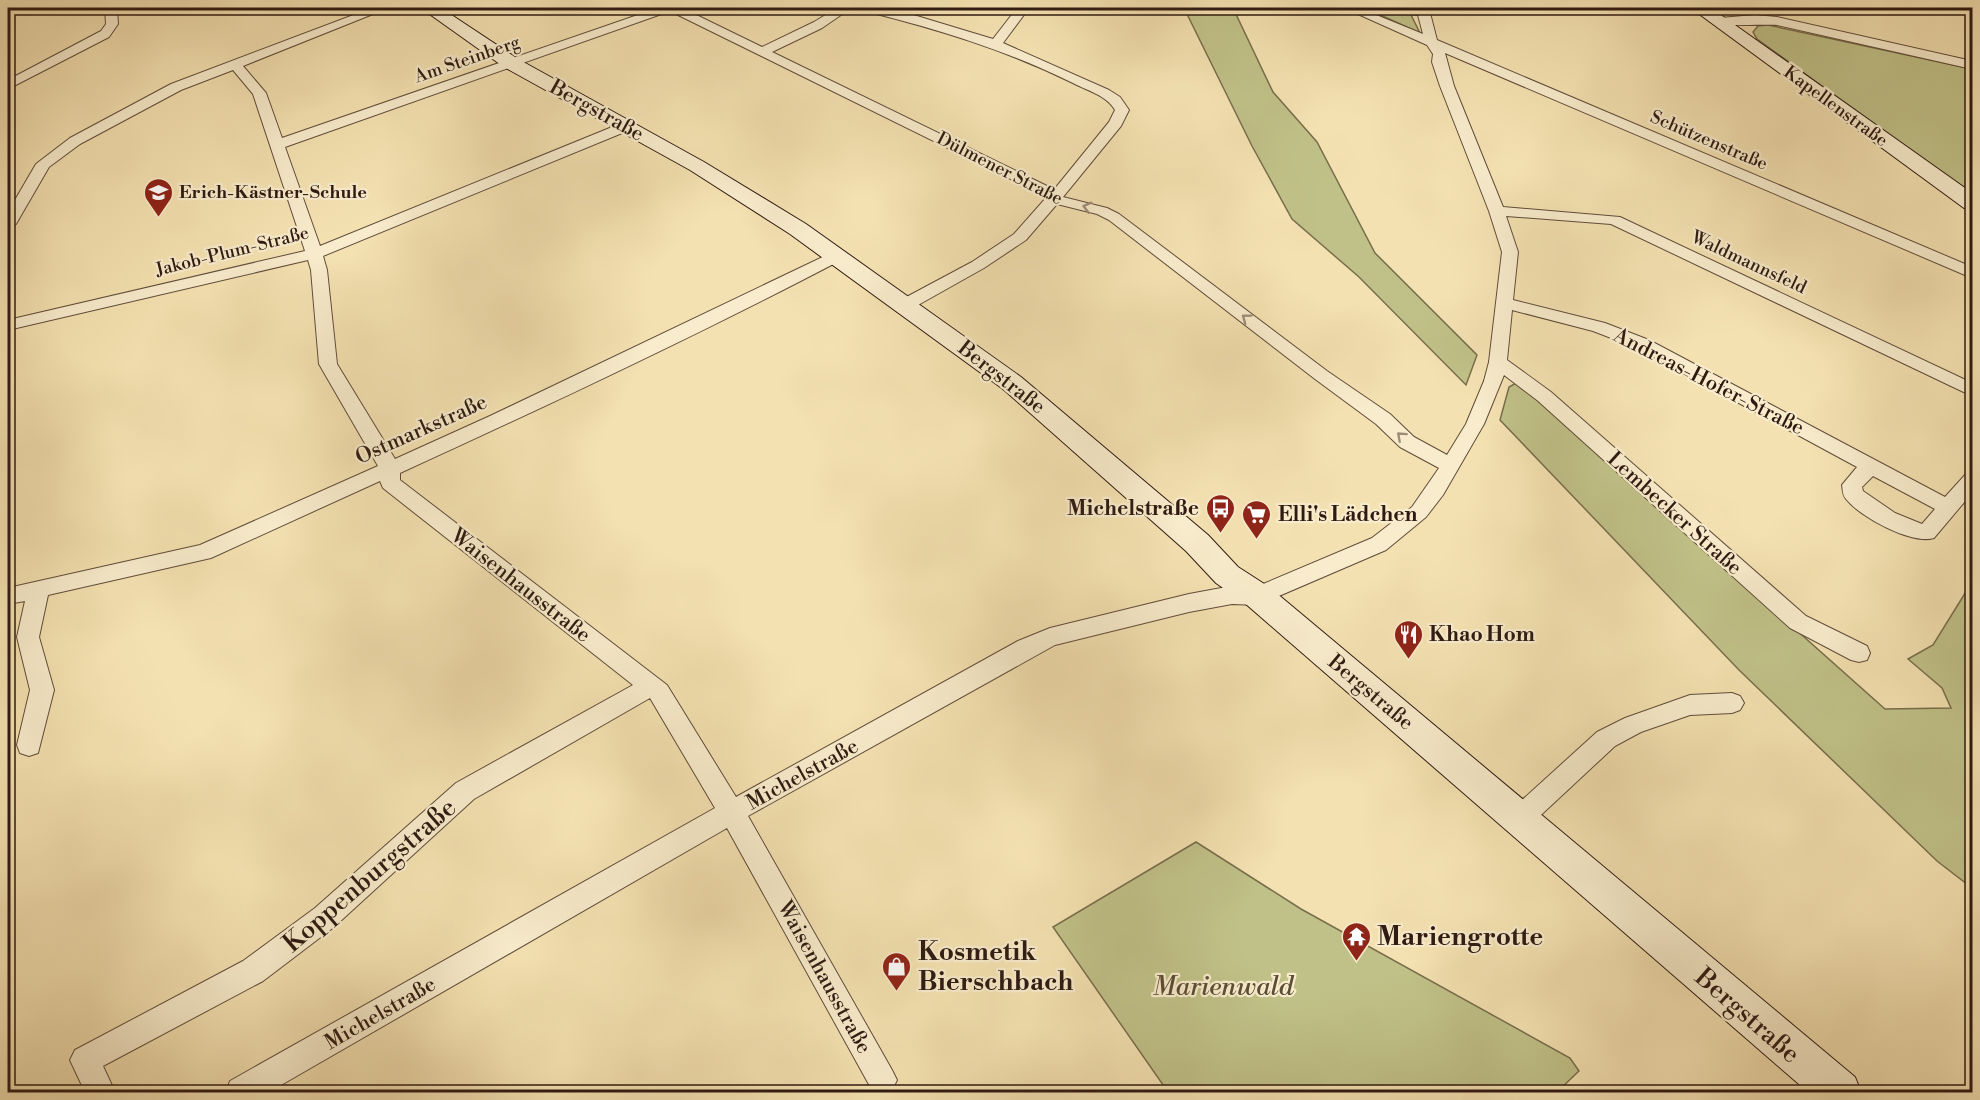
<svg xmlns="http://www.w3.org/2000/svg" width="1980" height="1100" font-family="'Libre Bodoni',serif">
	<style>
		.green { fill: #c0c188; stroke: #786e4d; stroke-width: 1.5 }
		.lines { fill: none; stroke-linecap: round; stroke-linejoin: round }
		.street-casing { stroke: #604c3a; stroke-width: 2 }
		.secondary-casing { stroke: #2f1a12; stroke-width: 2 }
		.street { fill: #f8eccc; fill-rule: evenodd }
		.secondary { fill: #f8eccc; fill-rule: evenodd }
		.oneway { stroke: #9e8e78 }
		.labels { text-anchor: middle; stroke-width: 4.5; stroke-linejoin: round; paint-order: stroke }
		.far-street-label { font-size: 18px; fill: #2f1a12; stroke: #f8eccc }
		.far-poi-label { font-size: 18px; font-weight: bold; fill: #2f1a12; stroke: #f8eccc; text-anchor: start }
		.street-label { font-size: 21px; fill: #2f1a12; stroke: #f8eccc }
		.poi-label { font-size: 21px; font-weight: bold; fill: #2f1a12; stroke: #f8eccc; text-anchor: start }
		.near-street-label { font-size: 26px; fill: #2f1a12; stroke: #f8eccc }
		.near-poi-label { font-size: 26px; font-weight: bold; fill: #2f1a12; stroke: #f8eccc; text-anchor: start }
		.near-park-label { font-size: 26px; font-style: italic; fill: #5a4c35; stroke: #f8eccc }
	</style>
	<rect width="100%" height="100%" fill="#f4e1b1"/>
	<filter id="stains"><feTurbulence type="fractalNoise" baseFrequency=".00333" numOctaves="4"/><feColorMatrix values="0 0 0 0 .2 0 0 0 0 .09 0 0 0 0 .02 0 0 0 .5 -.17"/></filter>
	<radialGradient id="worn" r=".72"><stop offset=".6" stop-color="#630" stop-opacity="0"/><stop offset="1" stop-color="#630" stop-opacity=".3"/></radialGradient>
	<g class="green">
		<path d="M 1184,8 L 1233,8 L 1273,92 L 1317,142 L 1375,253 L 1477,355 L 1466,385 L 1359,277 L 1292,219 L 1252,146 Z"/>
		<path d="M 1367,9 L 1410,13 L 1420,33 Z"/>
		<path d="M 1768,25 L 1972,69 L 1972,195 L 1757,39 L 1753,32 L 1758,26 Z"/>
		<path d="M 1518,382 L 1885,709 L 1951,708 L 1942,688 L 1908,659 L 1933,645 L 1972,582 L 1972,888 L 1937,861 L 1739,670 L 1500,420 L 1509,387 Z"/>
		<path d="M 1196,842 L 1301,909 L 1570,1058 L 1579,1071 L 1557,1092 L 1168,1092 L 1053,927 Z"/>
	</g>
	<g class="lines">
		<defs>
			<g id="street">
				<path d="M 105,8 L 117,8 L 118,24 L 109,37 L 8,89 L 8,80 L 101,31 L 106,24 Z"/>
				<path d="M 372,8 L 388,8 L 243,66 L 266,93 L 282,138 L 658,8 L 682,8 L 762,47 L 814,22 L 837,8 L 851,8 L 822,28 L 772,52 L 1047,186 L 1053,191 L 1109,122 L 1115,110 C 1106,95 1088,91 1073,83 C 1006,50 937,29 865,11 L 863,8 L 883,8 L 897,10 L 993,39 L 1017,8 L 1029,8 L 1003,43 L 1109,90 L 1120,97 L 1129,110 L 1121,126 L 1063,197 L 1107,208 L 1119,214 L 1327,371 L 1390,414 L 1414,437 L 1447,455 L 1466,424 L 1484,381 L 1489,362 L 1502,252 L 1489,211 L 1440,86 L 1432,62 L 1433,54 L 1427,45 L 1349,10 L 1351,8 L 1359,8 L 1423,34 L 1418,15 L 1393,12 L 1387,8 L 1441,8 L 1439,11 L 1430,13 L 1437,40 L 1972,267 L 1972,278 L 1445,53 L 1454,86 L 1503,207 L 1620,217 L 1972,383 L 1972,396 L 1611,224 L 1506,216 L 1518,252 L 1513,300 L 1605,323 L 1649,340 L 1945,497 L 1965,475 L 1972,473 L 1972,493 L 1934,538 C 1912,545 1860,517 1846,499 C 1842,494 1843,490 1842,485 L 1857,467 L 1637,348 L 1593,331 L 1512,310 L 1507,360 L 1551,392 L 1806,616 L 1867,646 L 1870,653 L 1867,660 L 1859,662 L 1851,660 L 1790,628 L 1537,400 L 1504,375 L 1484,424 L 1443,495 L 1426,517 L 1386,550 L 1258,605 L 1232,604 L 1189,612 L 1055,645 L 748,816 L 892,1070 L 897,1080 L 892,1090 L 888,1092 L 872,1090 L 727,828 L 269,1092 L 226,1092 L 230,1081 L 715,808 L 650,698 L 474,799 L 334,927 L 263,981 L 103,1066 L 115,1092 L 85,1092 L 70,1060 L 75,1050 L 243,961 L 315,908 L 456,783 L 633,685 L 383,488 L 380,481 L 211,558 L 48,595 L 39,637 L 54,690 L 38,753 L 29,756 L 20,753 L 17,745 L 30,690 L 17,637 L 25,601 L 8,604 L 8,588 L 200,545 L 378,466 L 319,364 L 311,270 L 308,260 L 8,330 L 8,320 L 305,251 L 253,94 L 233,70 L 181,90 L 80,144 L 49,167 L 16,224 L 8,229 L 8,212 L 36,164 L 70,138 L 171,84 ZM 670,11 L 1037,192 L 1045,199 L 1014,234 L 972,262 L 899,301 L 897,305 L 899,309 L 911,309 L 984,268 L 1026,240 L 1057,204 L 1097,214 L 1109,220 L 1315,379 L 1376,424 L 1400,447 L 1439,468 L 1412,507 L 1372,538 L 1256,587 L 1232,586 L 1189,594 L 1050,628 L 1018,641 L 736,797 L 667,685 L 400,480 L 400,473 C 549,405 698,335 843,259 L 845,256 L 843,253 L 831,253 L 490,416 L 395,459 L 337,364 L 327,270 L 323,256 L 632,129 L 634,126 L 627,122 L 622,123 L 320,246 L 285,147 ZM 1873,476 L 1935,509 L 1922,524 L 1895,513 L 1863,491 L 1862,487 Z"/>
				<path d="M 1755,15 L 1777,17 L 1972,61 L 1972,69 L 1777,25 C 1764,24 1720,27 1714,22 L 1720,18 Z"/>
				<path d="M 1732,693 L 1740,696 L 1744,703 L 1740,710 L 1732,713 L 1690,715 L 1641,732 L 1615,746 L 1528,827 L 1519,831 L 1510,827 L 1506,819 L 1510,811 L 1597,732 L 1625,718 L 1690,695 Z"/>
			</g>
			<g id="secondary">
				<path d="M 421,8 L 441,8 L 518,59 L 704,162 L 806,224 L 1021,377 L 1208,535 L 1238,567 L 1269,587 L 1855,1077 L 1861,1092 L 1808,1092 L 1247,605 L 1216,583 L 1186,551 L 1003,389 L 790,234 L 690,170 L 504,67 Z"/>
				<path d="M 1691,8 L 1711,8 L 1972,193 L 1972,209 L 1964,208 Z"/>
			</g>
		</defs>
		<use href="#street" class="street-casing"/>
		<use href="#secondary" class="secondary-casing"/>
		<use href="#street" class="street"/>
		<use href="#secondary" class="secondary"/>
	</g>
	<defs><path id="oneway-chevron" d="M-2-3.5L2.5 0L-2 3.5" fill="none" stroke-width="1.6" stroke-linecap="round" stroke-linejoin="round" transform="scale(1.5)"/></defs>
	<g class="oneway">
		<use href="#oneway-chevron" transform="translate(1087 207) rotate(-166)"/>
		<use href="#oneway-chevron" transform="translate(1246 318) rotate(-143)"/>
		<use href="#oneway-chevron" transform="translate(1401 436) rotate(-138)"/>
	</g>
	<defs>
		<symbol id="school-pin" viewBox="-11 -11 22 30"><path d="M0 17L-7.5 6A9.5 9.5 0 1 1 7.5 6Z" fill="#8f2418" stroke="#f8eccc"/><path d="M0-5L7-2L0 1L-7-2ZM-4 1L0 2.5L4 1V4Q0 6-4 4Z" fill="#fff"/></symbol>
		<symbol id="bus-pin" viewBox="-11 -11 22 30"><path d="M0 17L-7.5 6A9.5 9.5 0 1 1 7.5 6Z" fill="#8f2418" stroke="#f8eccc"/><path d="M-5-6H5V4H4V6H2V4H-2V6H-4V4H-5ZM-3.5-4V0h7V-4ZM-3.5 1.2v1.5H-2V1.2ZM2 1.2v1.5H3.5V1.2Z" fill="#fff"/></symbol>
		<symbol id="supermarket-pin" viewBox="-11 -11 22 30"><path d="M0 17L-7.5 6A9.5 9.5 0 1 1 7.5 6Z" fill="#8f2418" stroke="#f8eccc"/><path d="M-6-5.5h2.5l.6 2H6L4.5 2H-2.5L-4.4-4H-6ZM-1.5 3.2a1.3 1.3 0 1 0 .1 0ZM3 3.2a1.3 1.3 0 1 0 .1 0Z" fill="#fff"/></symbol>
		<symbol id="restaurant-pin" viewBox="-11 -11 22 30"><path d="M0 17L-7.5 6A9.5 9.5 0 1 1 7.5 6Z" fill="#8f2418" stroke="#f8eccc"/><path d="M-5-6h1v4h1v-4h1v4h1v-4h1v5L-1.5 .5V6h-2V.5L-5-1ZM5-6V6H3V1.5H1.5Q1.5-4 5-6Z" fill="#fff"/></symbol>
		<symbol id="temple-pin" viewBox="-11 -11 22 30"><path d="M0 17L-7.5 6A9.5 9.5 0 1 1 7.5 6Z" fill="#8f2418" stroke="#f8eccc"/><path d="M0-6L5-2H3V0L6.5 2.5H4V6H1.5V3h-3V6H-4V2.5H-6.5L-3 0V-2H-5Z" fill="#fff"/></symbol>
		<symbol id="shop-pin" viewBox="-11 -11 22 30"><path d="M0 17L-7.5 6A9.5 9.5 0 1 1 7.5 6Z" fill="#8f2418" stroke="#f8eccc"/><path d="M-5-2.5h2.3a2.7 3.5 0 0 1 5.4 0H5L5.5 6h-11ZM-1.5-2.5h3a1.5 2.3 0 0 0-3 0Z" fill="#fff"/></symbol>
	</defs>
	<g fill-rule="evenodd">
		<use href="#school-pin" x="142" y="176" width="33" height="45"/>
		<use href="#bus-pin" x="1204" y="492" width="33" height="45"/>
		<use href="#supermarket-pin" x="1240" y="498" width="33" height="45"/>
		<use href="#restaurant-pin" x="1392" y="618" width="33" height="45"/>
		<use href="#temple-pin" x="1340" y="920" width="33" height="45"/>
		<use href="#shop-pin" x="880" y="950" width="33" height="45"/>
	</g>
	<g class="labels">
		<g class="far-street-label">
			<text transform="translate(467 59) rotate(-19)" y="6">Am Steinberg</text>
			<text transform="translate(1836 106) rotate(36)" y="6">Kapellenstraße</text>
			<text transform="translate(1709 140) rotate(23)" y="6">Schützenstraße</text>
			<text transform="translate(1000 168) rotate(27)" y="6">Dülmener Straße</text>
			<text transform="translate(232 251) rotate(-14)" y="6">Jakob-Plum-Straße</text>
			<text transform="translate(1749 262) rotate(25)" y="6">Waldmannsfeld</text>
		</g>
		<g class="far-poi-label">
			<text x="179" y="198">Erich-Kästner-Schule</text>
		</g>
		<g class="street-label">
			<text transform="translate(597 110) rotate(29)" y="7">Bergstraße</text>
			<text transform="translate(1002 377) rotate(38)" y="7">Bergstraße</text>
			<text transform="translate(1709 381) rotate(27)" y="7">Andreas-Hofer-Straße</text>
			<text transform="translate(421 429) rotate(-24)" y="7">Ostmarkstraße</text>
			<text transform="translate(1675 513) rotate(42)" y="7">Lembecker Straße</text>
			<text transform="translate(521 585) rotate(38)" y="7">Waisenhausstraße</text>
			<text transform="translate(1371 692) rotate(40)" y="7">Bergstraße</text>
			<text transform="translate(802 774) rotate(-29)" y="7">Michelstraße</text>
			<text transform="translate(825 977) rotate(61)" y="7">Waisenhausstraße</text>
			<text transform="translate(380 1013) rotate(-30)" y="7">Michelstraße</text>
		</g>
		<g class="poi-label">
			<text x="1199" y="515" text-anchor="end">Michelstraße</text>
			<text x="1278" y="521">Elli's Lädchen</text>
			<text x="1429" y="641">Khao Hom</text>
		</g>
		<g class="near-street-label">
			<text transform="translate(369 875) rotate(-41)" y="9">Koppenburgstraße</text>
			<text transform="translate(1748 1015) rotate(41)" y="9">Bergstraße</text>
		</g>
		<g class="near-poi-label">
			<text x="1377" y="945">Mariengrotte</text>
			<text x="918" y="960">Kosmetik<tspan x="918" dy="30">Bierschbach</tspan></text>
		</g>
		<g class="near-park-label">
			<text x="1223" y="995">Marienwald</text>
		</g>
	</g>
	<rect width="1980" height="1100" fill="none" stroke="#f4e1b1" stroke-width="30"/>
	<rect x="9" y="9" width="1962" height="1082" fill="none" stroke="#2f1a12" stroke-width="3"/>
	<rect x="15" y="15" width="1950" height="1070" fill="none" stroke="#2f1a12" stroke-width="1.5"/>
	<rect width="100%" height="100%" filter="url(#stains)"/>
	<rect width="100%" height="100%" fill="url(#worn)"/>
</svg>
